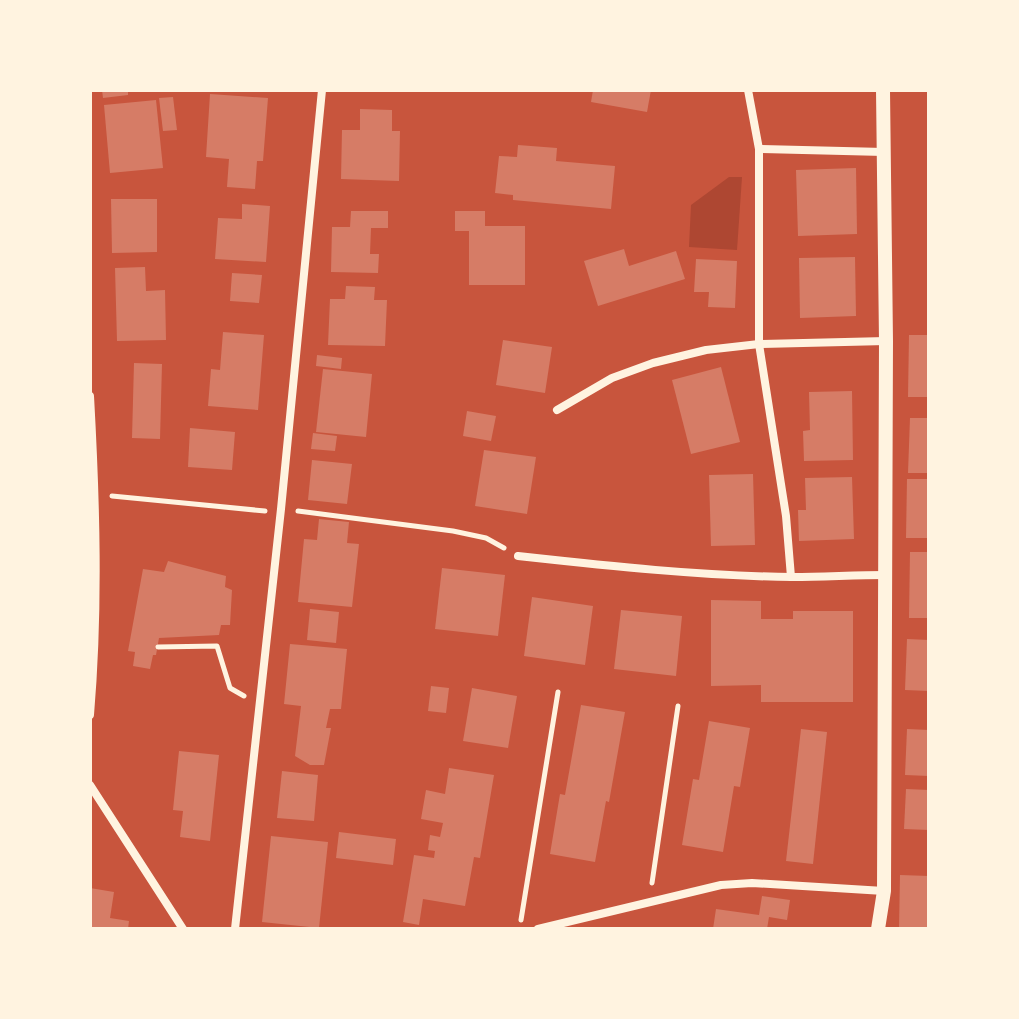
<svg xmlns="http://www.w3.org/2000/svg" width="1019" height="1019" font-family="'Sofia Sans Condensed',sans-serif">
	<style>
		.green { fill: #ae4732 }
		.building { fill: #d67c66 }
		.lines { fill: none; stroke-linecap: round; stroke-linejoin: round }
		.path { stroke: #fff3e0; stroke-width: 5 }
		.minor { stroke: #fff3e0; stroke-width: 8 }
		.tertiary { stroke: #fff3e0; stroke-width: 14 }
	</style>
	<rect width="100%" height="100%" fill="#c8553d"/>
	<path class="green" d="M 729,177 L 742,177 L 737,250 L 689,247 L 691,205 Z"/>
	<g class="building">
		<path d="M 102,90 L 128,90 L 128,95 L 103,98 Z"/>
		<path d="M 593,90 L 651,90 L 647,112 L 591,102 Z"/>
		<path d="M 210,94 L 268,98 L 263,161 L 257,161 L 255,189 L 227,187 L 229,159 L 206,157 Z"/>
		<path d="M 173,97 L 177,130 L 163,131 L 159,98 Z"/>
		<path d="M 156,100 L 163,168 L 110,173 L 104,105 Z"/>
		<path d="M 360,109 L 392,110 L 392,131 L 400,131 L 399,181 L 341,179 L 342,130 L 360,130 Z"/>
		<path d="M 518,145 L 557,148 L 556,161 L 615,166 L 611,209 L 513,200 L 513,195 L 495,193 L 499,156 L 517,157 Z"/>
		<path d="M 856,168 L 857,234 L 798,236 L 796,170 Z"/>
		<path d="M 111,199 L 157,199 L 157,252 L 112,253 Z"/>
		<path d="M 242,204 L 270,206 L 266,262 L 215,259 L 218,218 L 242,219 Z"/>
		<path d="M 351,211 L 388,211 L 388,228 L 371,228 L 370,254 L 379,254 L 378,273 L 331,272 L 332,227 L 350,227 Z"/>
		<path d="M 455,211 L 485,211 L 485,226 L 525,226 L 525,285 L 469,285 L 469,231 L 455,231 Z"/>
		<path d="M 624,249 L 629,266 L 676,251 L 685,279 L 598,306 L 584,261 Z"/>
		<path d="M 855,257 L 856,316 L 800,318 L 799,258 Z"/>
		<path d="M 696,259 L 737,261 L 735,308 L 708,307 L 709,292 L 694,292 Z"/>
		<path d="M 145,267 L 146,291 L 165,290 L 166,340 L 117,341 L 115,268 Z"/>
		<path d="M 232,273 L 262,275 L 259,303 L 230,301 Z"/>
		<path d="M 346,286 L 375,287 L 374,300 L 387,300 L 385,346 L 328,345 L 330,299 L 345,299 Z"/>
		<path d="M 223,332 L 264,335 L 258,410 L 208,406 L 211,369 L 220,370 Z"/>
		<path d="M 909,335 L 929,335 L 929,397 L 908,397 Z"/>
		<path d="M 503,340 L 552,347 L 545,393 L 496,385 Z"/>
		<path d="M 317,355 L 342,358 L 341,369 L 316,366 Z"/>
		<path d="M 134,363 L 162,364 L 160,439 L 132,438 Z"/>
		<path d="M 721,367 L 740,442 L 691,454 L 672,380 Z"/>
		<path d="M 323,369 L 372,374 L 366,437 L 316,432 Z"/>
		<path d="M 852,391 L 853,460 L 804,461 L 803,431 L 810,430 L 809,392 Z"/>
		<path d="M 467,411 L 496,416 L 491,441 L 463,436 Z"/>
		<path d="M 910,418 L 929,418 L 929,473 L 908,473 Z"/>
		<path d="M 190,428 L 235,432 L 232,470 L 188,467 Z"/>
		<path d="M 313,433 L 337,436 L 335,451 L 311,449 Z"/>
		<path d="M 484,450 L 536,457 L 527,514 L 475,506 Z"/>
		<path d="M 312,460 L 352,464 L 347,504 L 308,500 Z"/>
		<path d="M 753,474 L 755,545 L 711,546 L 709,475 Z"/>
		<path d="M 852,477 L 854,539 L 799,541 L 798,510 L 806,510 L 805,478 Z"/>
		<path d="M 907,479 L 929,479 L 929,538 L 906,538 Z"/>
		<path d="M 319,519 L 349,522 L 347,543 L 359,544 L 352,607 L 298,602 L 304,539 L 317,540 Z"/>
		<path d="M 910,552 L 929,552 L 929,618 L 909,618 Z"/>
		<path d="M 168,561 L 226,576 L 225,587 L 232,590 L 230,625 L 221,625 L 219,635 L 159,638 L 156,655 L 153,655 L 150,669 L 133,666 L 135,652 L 128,651 L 143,569 L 164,572 Z"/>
		<path d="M 442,568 L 505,575 L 498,636 L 435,629 Z"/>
		<path d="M 532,597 L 593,606 L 585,665 L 524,656 Z"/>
		<path d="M 711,600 L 761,601 L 761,619 L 793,619 L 793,611 L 853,611 L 853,702 L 761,702 L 761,685 L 711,686 Z"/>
		<path d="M 310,609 L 339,612 L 336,643 L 307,640 Z"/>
		<path d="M 621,610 L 682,616 L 676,676 L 614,669 Z"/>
		<path d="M 907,639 L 929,640 L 929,691 L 905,690 Z"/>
		<path d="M 290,644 L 347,649 L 341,709 L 330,709 L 326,728 L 331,728 L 324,765 L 310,765 L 295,756 L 301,706 L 284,704 Z"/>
		<path d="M 431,686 L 449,688 L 446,713 L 428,711 Z"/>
		<path d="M 472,688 L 517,696 L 508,748 L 463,741 Z"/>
		<path d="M 581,705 L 625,712 L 609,802 L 606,801 L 595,862 L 550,854 L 560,794 L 565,795 Z"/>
		<path d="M 709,721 L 750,728 L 740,787 L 734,786 L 723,852 L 682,845 L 693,779 L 699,780 Z"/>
		<path d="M 801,729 L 827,732 L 813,864 L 786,861 Z"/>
		<path d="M 907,729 L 929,730 L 929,776 L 905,775 Z"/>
		<path d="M 179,751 L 219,755 L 210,841 L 180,837 L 183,811 L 173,810 Z"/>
		<path d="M 449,768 L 494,775 L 480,858 L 474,857 L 465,906 L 423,899 L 419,925 L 403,922 L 414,855 L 434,858 L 435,851 L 428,850 L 430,835 L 440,837 L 443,823 L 421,819 L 426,790 L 445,794 Z"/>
		<path d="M 282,771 L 318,775 L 314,821 L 277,818 Z"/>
		<path d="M 906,789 L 929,790 L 929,830 L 904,829 Z"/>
		<path d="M 339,832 L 396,839 L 393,865 L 336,858 Z"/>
		<path d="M 271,836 L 328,842 L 319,928 L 262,922 Z"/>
		<path d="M 900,875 L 929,876 L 929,929 L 899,929 Z"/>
		<path d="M 90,888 L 114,892 L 110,918 L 129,921 L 128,929 L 90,929 Z"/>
		<path d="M 762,896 L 790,900 L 787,920 L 769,917 L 767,929 L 713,929 L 716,909 L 759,915 Z"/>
	</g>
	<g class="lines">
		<g class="path">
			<path d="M 112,496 L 265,511"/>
			<path d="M 298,511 L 453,531 L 486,538 L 504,548"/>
			<path d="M 158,647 L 217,646 L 230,688 L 244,696"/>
			<path d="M 652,883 L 678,706"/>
			<path d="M 521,920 L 558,692"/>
		</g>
		<g class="minor">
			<path d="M 748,90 L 759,149 L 759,344 L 786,516 L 791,577"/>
			<path d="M 759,149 L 884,152"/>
			<path d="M 90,396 C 96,504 99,608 90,715"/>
			<path d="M 557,410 L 612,378 L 653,363 L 706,350 L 759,344 L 886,341"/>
			<path d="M 518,556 C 609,566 701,576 793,577 C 824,577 854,575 885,575"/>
			<path d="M 90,785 L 183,929"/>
			<path d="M 235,929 L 281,509 L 322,90"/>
			<path d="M 538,929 L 721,885 L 752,883 L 884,891"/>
		</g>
		<path class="tertiary" d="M 878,929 L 884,891 L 886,341 L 883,90"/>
	</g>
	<rect width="1019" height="1019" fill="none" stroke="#fff3e0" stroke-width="184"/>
</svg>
